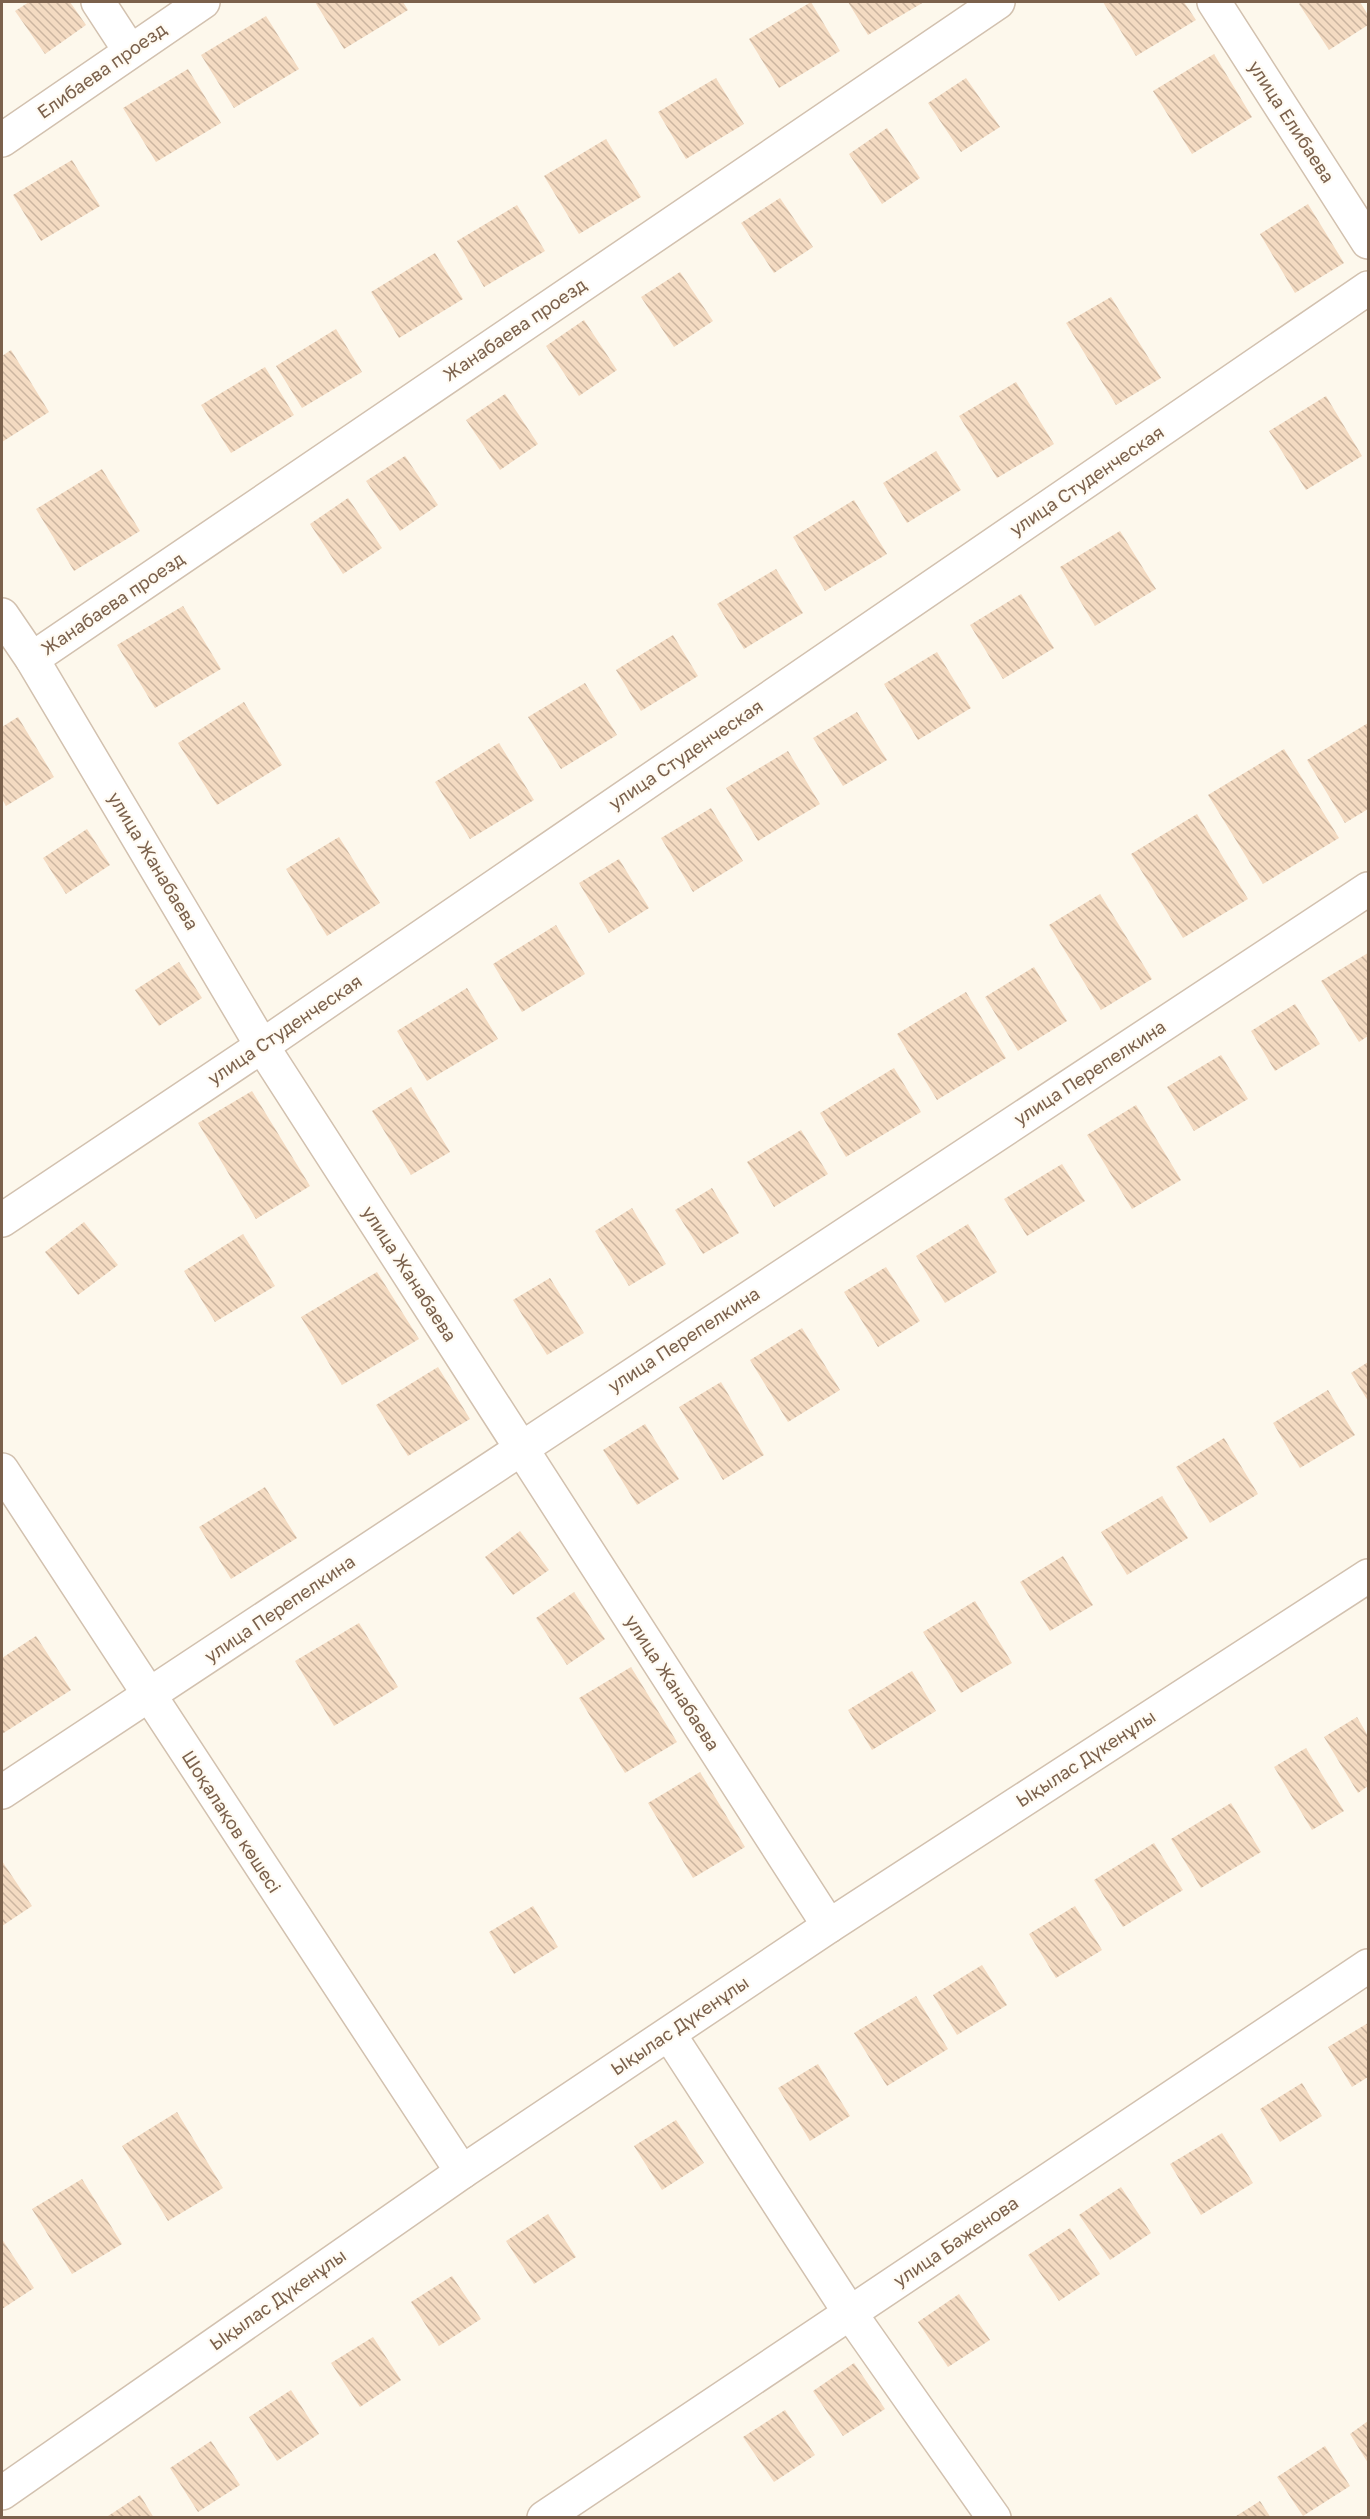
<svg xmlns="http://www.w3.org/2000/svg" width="1370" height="2519" font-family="'Golos Text',sans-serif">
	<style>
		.building { fill: url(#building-back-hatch) }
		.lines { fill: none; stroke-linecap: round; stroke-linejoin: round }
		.minor-casing { stroke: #d2c1af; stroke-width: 36 }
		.minor { stroke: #fff; stroke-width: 33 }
		.labels { text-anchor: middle; stroke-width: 4.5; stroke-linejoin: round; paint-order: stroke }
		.street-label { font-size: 18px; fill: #7b614c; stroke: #fffbf3 }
	</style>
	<defs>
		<pattern id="building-back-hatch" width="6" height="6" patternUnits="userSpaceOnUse" patternTransform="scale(1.5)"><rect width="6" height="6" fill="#f4dbc2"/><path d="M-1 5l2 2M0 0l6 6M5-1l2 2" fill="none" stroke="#cbb5a0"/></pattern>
	</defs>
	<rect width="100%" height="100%" fill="#fdf8ec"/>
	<g class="building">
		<path d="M 29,2 L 70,2 L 86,25 L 45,54 L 15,11 Z"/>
		<path d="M 315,2 L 403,2 L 408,10 L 344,49 Z"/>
		<path d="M 811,2 L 840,51 L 779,88 L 749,39 Z"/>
		<path d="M 848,2 L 924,2 L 868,35 Z"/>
		<path d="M 1103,2 L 1184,2 L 1196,20 L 1136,56 Z"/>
		<path d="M 1302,2 L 1360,2 L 1368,15 L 1368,25 L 1329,50 L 1299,4 Z"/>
		<path d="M 266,16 L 299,69 L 234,108 L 201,55 Z"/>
		<path d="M 1214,54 L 1252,117 L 1192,154 L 1153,91 Z"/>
		<path d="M 188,69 L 221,123 L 156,162 L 123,108 Z"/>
		<path d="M 716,78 L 744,124 L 686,159 L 658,112 Z"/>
		<path d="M 966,78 L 1000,127 L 961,152 L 928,103 Z"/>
		<path d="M 887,128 L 920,178 L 882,204 L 849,154 Z"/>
		<path d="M 606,139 L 641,197 L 579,234 L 544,176 Z"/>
		<path d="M 72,160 L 100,206 L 41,241 L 13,195 Z"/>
		<path d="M 780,198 L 813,247 L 774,273 L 741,223 Z"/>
		<path d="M 1308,204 L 1344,263 L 1295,293 L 1260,234 Z"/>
		<path d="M 517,205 L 545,251 L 484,287 L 457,241 Z"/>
		<path d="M 435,253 L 463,299 L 399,338 L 371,292 Z"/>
		<path d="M 680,272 L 713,321 L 674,347 L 641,297 Z"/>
		<path d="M 1111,297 L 1161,378 L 1116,405 L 1066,323 Z"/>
		<path d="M 584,320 L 617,370 L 579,396 L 546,346 Z"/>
		<path d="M 336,329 L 362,372 L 302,408 L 276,366 Z"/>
		<path d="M 11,350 L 49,412 L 2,442 L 2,356 Z"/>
		<path d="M 265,367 L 294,415 L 231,453 L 201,405 Z"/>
		<path d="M 1016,382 L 1054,444 L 997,478 L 959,416 Z"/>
		<path d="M 505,394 L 538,444 L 500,470 L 466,420 Z"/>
		<path d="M 1326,396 L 1362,456 L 1306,490 L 1269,431 Z"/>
		<path d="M 936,451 L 961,490 L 907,523 L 883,483 Z"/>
		<path d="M 405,456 L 438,505 L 400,531 L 366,481 Z"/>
		<path d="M 102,469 L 140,531 L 74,571 L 36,509 Z"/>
		<path d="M 348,498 L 382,548 L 343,574 L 310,524 Z"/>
		<path d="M 854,500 L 887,554 L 825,591 L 793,537 Z"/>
		<path d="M 1120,531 L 1156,589 L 1095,626 L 1060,567 Z"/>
		<path d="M 776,569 L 803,613 L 744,649 L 717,604 Z"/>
		<path d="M 1021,594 L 1054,648 L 1003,679 L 970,625 Z"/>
		<path d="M 183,606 L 221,669 L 155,708 L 117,645 Z"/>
		<path d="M 673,635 L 698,676 L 641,711 L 616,670 Z"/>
		<path d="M 937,652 L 971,708 L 918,740 L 884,684 Z"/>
		<path d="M 585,683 L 617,735 L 561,769 L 528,717 Z"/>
		<path d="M 244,702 L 282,765 L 217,805 L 178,743 Z"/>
		<path d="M 857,712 L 887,760 L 843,786 L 813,738 Z"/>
		<path d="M 18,717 L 54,777 L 6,806 L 2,799 L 2,727 Z"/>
		<path d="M 1368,723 L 1368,809 L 1345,823 L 1307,760 Z"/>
		<path d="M 499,743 L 534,800 L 470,839 L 435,782 Z"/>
		<path d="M 1284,749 L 1339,838 L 1263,884 L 1208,795 Z"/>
		<path d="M 788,751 L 820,804 L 758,841 L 726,788 Z"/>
		<path d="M 711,808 L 743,861 L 693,892 L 661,838 Z"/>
		<path d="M 1197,814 L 1248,899 L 1183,938 L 1131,854 Z"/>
		<path d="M 87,829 L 110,865 L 66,894 L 43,858 Z"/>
		<path d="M 339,837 L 380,903 L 327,936 L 286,869 Z"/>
		<path d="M 619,859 L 649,908 L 609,933 L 579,883 Z"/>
		<path d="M 1100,894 L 1152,979 L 1101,1010 L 1049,925 Z"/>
		<path d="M 556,925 L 585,974 L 522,1012 L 493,964 Z"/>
		<path d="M 1368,953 L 1368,1036 L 1359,1042 L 1321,981 Z"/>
		<path d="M 179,962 L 202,998 L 159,1026 L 135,990 Z"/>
		<path d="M 1034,967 L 1067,1021 L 1018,1051 L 985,997 Z"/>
		<path d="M 467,988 L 498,1039 L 427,1081 L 397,1031 Z"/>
		<path d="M 966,992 L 1006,1058 L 937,1100 L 897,1034 Z"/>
		<path d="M 1295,1004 L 1320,1044 L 1275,1071 L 1251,1031 Z"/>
		<path d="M 1221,1055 L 1248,1099 L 1194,1131 L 1167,1087 Z"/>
		<path d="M 894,1068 L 921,1112 L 846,1157 L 820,1113 Z"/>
		<path d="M 411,1087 L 450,1152 L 411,1175 L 372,1111 Z"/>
		<path d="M 252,1091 L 310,1186 L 256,1219 L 198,1123 Z"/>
		<path d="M 1136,1105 L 1181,1180 L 1132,1209 L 1087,1135 Z"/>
		<path d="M 801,1130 L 828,1174 L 774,1207 L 747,1162 Z"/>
		<path d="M 1062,1164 L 1085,1201 L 1027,1236 L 1004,1199 Z"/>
		<path d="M 712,1188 L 739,1233 L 703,1254 L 675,1210 Z"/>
		<path d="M 632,1208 L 666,1264 L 629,1286 L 595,1231 Z"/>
		<path d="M 84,1222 L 118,1265 L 78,1295 L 45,1252 Z"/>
		<path d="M 968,1224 L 997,1272 L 945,1303 L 916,1256 Z"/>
		<path d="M 243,1234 L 275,1286 L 215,1322 L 184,1271 Z"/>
		<path d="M 886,1267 L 920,1321 L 878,1347 L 844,1292 Z"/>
		<path d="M 377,1272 L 419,1339 L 342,1385 L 301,1317 Z"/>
		<path d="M 550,1278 L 584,1333 L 547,1355 L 513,1300 Z"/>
		<path d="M 802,1328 L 840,1390 L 788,1422 L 750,1360 Z"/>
		<path d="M 1368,1362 L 1368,1401 L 1351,1373 Z"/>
		<path d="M 438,1367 L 470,1419 L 408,1456 L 376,1405 Z"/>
		<path d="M 721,1382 L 764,1455 L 723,1480 L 679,1407 Z"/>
		<path d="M 1328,1390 L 1355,1435 L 1300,1468 L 1273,1423 Z"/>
		<path d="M 645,1424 L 679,1479 L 637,1505 L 603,1450 Z"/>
		<path d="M 1224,1438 L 1258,1494 L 1210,1523 L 1176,1467 Z"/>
		<path d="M 265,1487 L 297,1538 L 231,1579 L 199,1527 Z"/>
		<path d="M 1162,1496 L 1188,1538 L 1127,1575 L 1101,1532 Z"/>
		<path d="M 520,1531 L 549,1570 L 513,1595 L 485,1557 Z"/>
		<path d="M 1063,1556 L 1093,1605 L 1050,1631 L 1020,1582 Z"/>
		<path d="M 574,1592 L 605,1639 L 567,1665 L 536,1618 Z"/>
		<path d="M 975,1601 L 1012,1663 L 961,1693 L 923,1632 Z"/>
		<path d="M 359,1623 L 398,1687 L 334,1726 L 295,1661 Z"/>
		<path d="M 36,1636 L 71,1690 L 2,1734 L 2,1658 Z"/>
		<path d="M 631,1667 L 677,1742 L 625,1773 L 579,1698 Z"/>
		<path d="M 912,1671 L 936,1711 L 872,1750 L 848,1710 Z"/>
		<path d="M 1357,1717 L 1368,1736 L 1368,1786 L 1358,1793 L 1324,1737 Z"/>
		<path d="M 1306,1748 L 1344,1811 L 1312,1830 L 1274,1767 Z"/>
		<path d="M 700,1772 L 745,1847 L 693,1878 L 648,1803 Z"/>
		<path d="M 1231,1803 L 1261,1852 L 1201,1888 L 1171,1839 Z"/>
		<path d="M 1154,1843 L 1183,1890 L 1123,1927 L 1094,1880 Z"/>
		<path d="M 2,1861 L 32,1906 L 2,1926 Z"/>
		<path d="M 533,1906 L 558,1947 L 514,1974 L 489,1932 Z"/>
		<path d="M 1075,1906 L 1102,1950 L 1056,1978 L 1029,1934 Z"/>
		<path d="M 982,1965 L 1007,2005 L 957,2035 L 933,1995 Z"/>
		<path d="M 916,1996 L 948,2049 L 887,2086 L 854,2033 Z"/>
		<path d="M 1368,2023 L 1368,2077 L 1352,2087 L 1328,2047 Z"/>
		<path d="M 818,2064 L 850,2116 L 810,2141 L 778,2088 Z"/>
		<path d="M 1302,2083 L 1322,2116 L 1280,2142 L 1260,2109 Z"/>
		<path d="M 177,2112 L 223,2188 L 168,2221 L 122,2146 Z"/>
		<path d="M 676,2120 L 704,2163 L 662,2190 L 634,2146 Z"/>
		<path d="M 1222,2133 L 1253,2183 L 1201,2215 L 1170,2164 Z"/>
		<path d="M 82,2179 L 122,2244 L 72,2274 L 32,2209 Z"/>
		<path d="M 1121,2187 L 1151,2233 L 1110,2260 L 1079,2215 Z"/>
		<path d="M 548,2214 L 576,2257 L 534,2284 L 506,2241 Z"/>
		<path d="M 1070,2228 L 1100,2274 L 1059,2301 L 1028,2255 Z"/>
		<path d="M 2,2239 L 34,2288 L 2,2309 Z"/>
		<path d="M 452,2276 L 481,2319 L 439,2346 L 411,2302 Z"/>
		<path d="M 959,2294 L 990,2340 L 948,2367 L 918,2322 Z"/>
		<path d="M 373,2337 L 401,2380 L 360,2407 L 331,2363 Z"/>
		<path d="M 854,2363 L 885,2409 L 843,2436 L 813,2391 Z"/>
		<path d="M 291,2390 L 319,2434 L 277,2461 L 249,2417 Z"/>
		<path d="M 785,2410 L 815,2455 L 774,2482 L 743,2437 Z"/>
		<path d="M 1368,2421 L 1368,2463 L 1350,2434 Z"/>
		<path d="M 211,2441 L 240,2485 L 198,2512 L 170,2468 Z"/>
		<path d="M 1325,2446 L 1350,2486 L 1303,2516 L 1277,2477 Z"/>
		<path d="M 140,2495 L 154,2518 L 105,2518 Z"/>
		<path d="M 1260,2501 L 1271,2518 L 1233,2518 Z"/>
	</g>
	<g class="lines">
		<defs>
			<g id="minor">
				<path d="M 98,2 L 130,51"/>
				<path d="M 1214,2 L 1368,242"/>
				<path d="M 2,140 L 203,2"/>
				<path d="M 2,615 L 32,659 L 262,1046 L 829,1926"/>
				<path d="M 32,659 L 998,2"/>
				<path d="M 2,1220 L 262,1046 L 1368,288"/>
				<path d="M 2,1470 L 462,2172"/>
				<path d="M 2,1792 L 1368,889"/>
				<path d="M 669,2034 L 850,2313 L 994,2518"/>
				<path d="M 2,2493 L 462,2172 L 829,1926 L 1368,1576"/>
				<path d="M 544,2518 L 1368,1966"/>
			</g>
		</defs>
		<use href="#minor" class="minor-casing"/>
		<use href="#minor" class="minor"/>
	</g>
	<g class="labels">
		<g class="street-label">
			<text transform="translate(102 71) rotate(-35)" y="6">Елибаева проезд</text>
			<text transform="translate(1291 122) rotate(57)" y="6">улица Елибаева</text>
			<text transform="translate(515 330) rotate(-34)" y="6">Жанабаева проезд</text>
			<text transform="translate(1087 481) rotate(-34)" y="6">улица Студенческая</text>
			<text transform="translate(113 604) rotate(-34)" y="6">Жанабаева проезд</text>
			<text transform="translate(686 755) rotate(-34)" y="6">улица Студенческая</text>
			<text transform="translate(153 861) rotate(59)" y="6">улица Жанабаева</text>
			<text transform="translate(285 1030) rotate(-34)" y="6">улица Студенческая</text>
			<text transform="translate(1090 1073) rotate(-33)" y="6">улица Перепелкина</text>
			<text transform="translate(409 1274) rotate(57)" y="6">улица Жанабаева</text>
			<text transform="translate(684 1340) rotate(-33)" y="6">улица Перепелкина</text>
			<text transform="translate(280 1609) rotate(-34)" y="6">улица Перепелкина</text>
			<text transform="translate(672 1683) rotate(57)" y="6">улица Жанабаева</text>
			<text transform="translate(1086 1759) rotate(-33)" y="6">Ықылас Дүкенұлы</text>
			<text transform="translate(231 1822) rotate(57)" y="6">Шоқалақов көшесі</text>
			<text transform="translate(680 2026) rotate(-34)" y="6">Ықылас Дүкенұлы</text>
			<text transform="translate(956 2242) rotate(-34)" y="6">улица Баженова</text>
			<text transform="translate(278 2300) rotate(-35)" y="6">Ықылас Дүкенұлы</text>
		</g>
	</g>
	<rect width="1370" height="2519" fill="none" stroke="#7b614c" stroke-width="6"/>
</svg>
